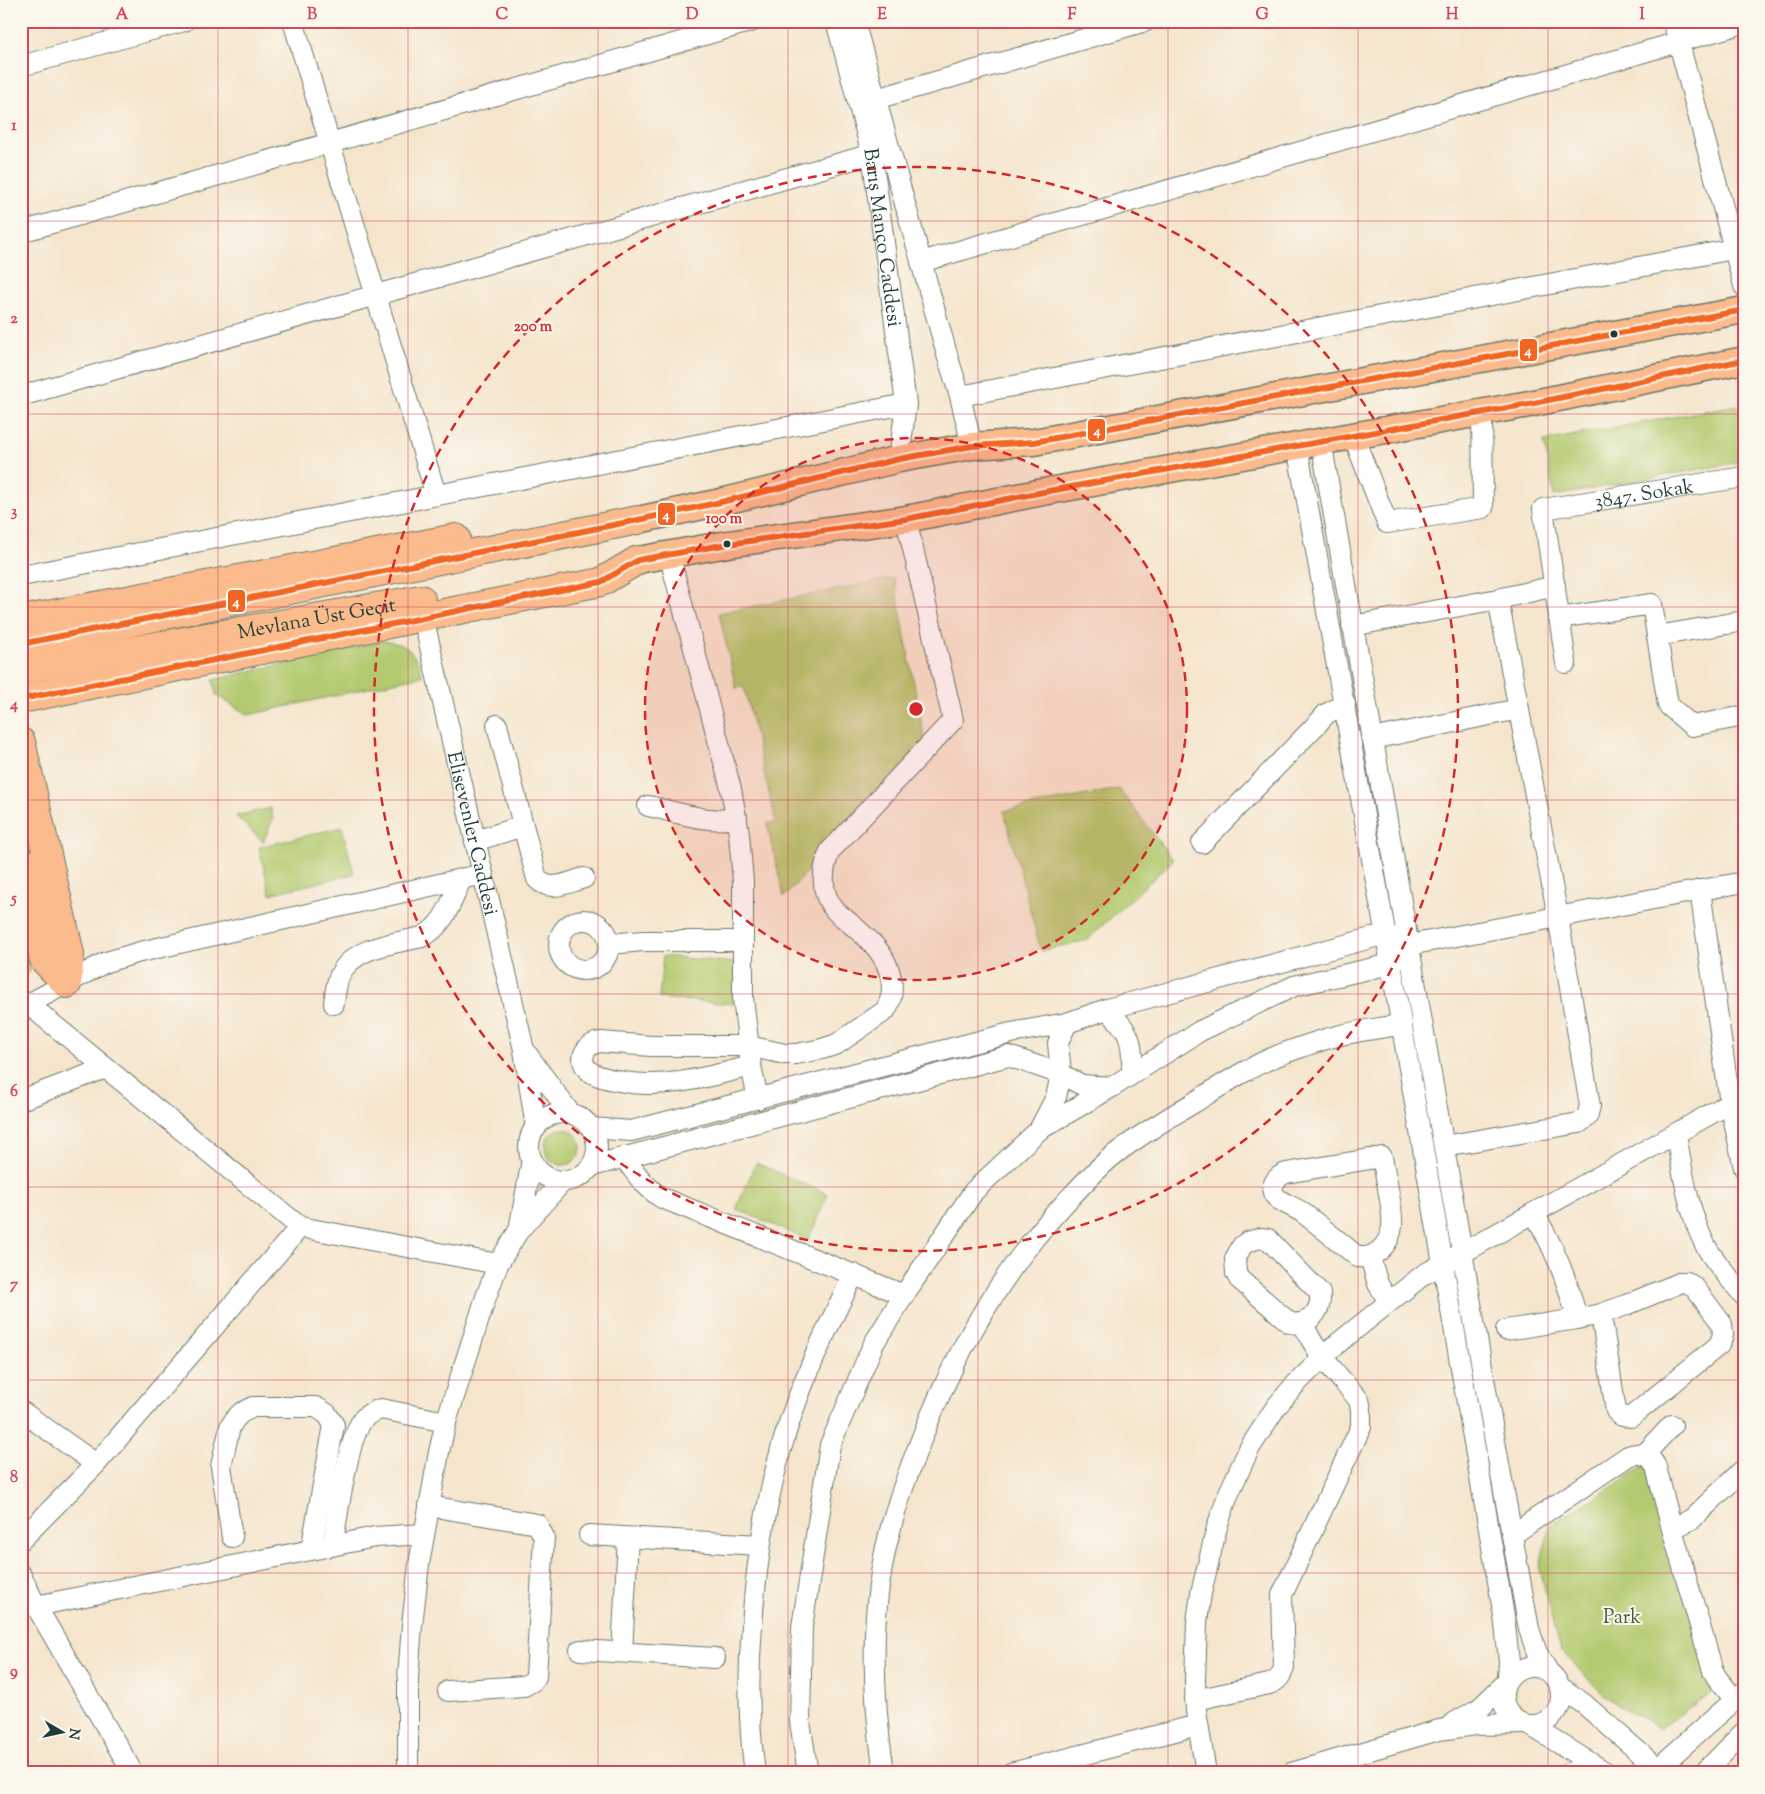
<svg xmlns="http://www.w3.org/2000/svg" width="1765" height="1794" font-family="'Sorts Mill Goudy',serif">
	<style>
		.green { fill: #b3ca6f; stroke: #698452 }
		.lines { fill: none; stroke-linecap: round; stroke-linejoin: round }
		.minor-casing { stroke: #6a786a; stroke-width: 22 }
		.major-casing { stroke: #6a786a; stroke-width: 29 }
		.highway-casing { stroke: #6a786a; stroke-width: 30 }
		.minor { stroke: #fff; stroke-width: 20 }
		.major { stroke: #fbbb8d; stroke-width: 26 }
		.highway { stroke: #fbbb8d; stroke-width: 28 }
		.bus-1-casing { stroke: #fbf7ec; stroke-width: 10 }
		.bus-1 { stroke: #f26522; stroke-width: 6 }
		.grid { fill: none; stroke: #d1495b; stroke-width: 1; stroke-opacity: 0.55 }
		.ring { fill: none; stroke: #d62828; stroke-width: 2.5; stroke-dasharray: 9 6 }
		.bus-dot { fill: #1f3d34; stroke: #fbf7ec; stroke-width: 2 }
		.labels { text-anchor: middle; stroke-width: 4; stroke-linejoin: round; paint-order: stroke }
		.street-label { font-size: 20px; fill: #1f3d34; stroke: #fbf7ec }
		.park-label { font-size: 20px; fill: #446043; stroke: #fbf7ec }
		.centre { fill: #d62828; stroke: #fbf7ec; stroke-width: 2.5 }
		.ring-label { font-size: 15px; text-anchor: middle; font-weight: bold; fill: #d62828; stroke: #fbf7ec; stroke-width: 4; stroke-linejoin: round; paint-order: stroke }
		.line-badge { stroke: #fbf7ec; stroke-width: 2 }
		.badge-label { font-size: 14px; text-anchor: middle; font-weight: bold; fill: #fff }
		.neatline { fill: none; stroke: #d1495b; stroke-width: 2 }
		.grid-label { font-size: 16px; text-anchor: middle; font-weight: bold; fill: #d1495b }
	</style>
	<rect width="100%" height="100%" fill="#fbf7ec"/>
	<filter id="ink" filterUnits="userSpaceOnUse"><feTurbulence type="fractalNoise" baseFrequency=".02" numOctaves="2"/><feDisplacementMap in="SourceGraphic" scale="10" xChannelSelector="R" yChannelSelector="G"/><feConvolveMatrix kernelMatrix="1 2 1 2 8 2 1 2 1" color-interpolation-filters="sRGB"/></filter>
	<filter id="wash" filterUnits="userSpaceOnUse"><feTurbulence type="fractalNoise" baseFrequency=".0096" numOctaves="4" result="noise"/><feDisplacementMap in="SourceGraphic" scale="20" xChannelSelector="R" yChannelSelector="G"/><feGaussianBlur stdDeviation="1.12" result="paint"/><feColorMatrix in="noise" values="0 0 0 0 0 0 0 0 0 0 0 0 0 0 0 0 0 1.4 0 .05"/><feComposite in="paint" operator="in"/></filter>
	<g filter="url(#wash)">
		<rect width="100%" height="100%" fill="#f5e5cd"/>
		<g class="green">
			<path d="M 1737,405 L 1744,444 L 1744,461 L 1554,496 L 1544,441 Z"/>
			<path d="M 894,578 L 925,742 L 784,897 L 767,824 L 776,822 L 744,687 L 736,688 L 719,613 Z"/>
			<path d="M 383,641 C 407,643 417,653 422,676 L 248,715 L 216,695 L 213,680 Z"/>
			<path d="M 1119,789 L 1173,860 L 1087,940 L 1041,951 L 1004,811 Z"/>
			<path d="M 271,808 L 273,819 L 263,842 L 236,816 Z"/>
			<path d="M 342,827 L 354,874 L 270,894 L 259,847 Z"/>
			<path d="M 21,918 L 31,970 L 21,984 Z"/>
			<path d="M 663,956 L 737,963 L 733,1004 L 659,998 Z"/>
			<circle cx="563" cy="1147" r="18"/>
			<path d="M 756,1163 L 828,1194 L 808,1240 L 736,1209 Z"/>
			<path d="M 1645,1466 L 1717,1689 L 1659,1729 L 1605,1696 L 1561,1651 L 1539,1566 L 1551,1525 Z"/>
		</g>
	</g>
	<g filter="url(#ink)">
		<g class="lines">
			<defs>
				<g id="minor">
					<path d="M 293,21 L 436,495"/>
					<path id="s1" d="M 836,21 L 872,154 L 906,404 L 899,459"/>
					<path d="M 854,21 L 948,358 L 960,396 L 972,446"/>
					<path d="M 1673,21 L 1744,286"/>
					<path d="M 21,66 L 184,21"/>
					<path d="M 876,99 L 1146,21"/>
					<path d="M 21,232 L 753,21"/>
					<path d="M 921,262 L 1744,23"/>
					<path d="M 21,396 L 872,154"/>
					<path d="M 960,396 L 1744,247"/>
					<path d="M 1353,435 L 1387,523 L 1483,508 L 1482,412"/>
					<path d="M 1321,441 L 1497,1453 L 1529,1629 L 1537,1653 L 1548,1671"/>
					<path d="M 1297,446 L 1391,964 L 1504,1616 L 1509,1661 L 1508,1679"/>
					<path d="M 669,554 L 731,789 L 739,834 L 743,881 L 743,998 L 751,1066 L 758,1099"/>
					<path d="M 21,576 L 906,404"/>
					<path id="s2" d="M 423,617 L 524,1050"/>
					<path d="M 1559,618 L 1652,604 L 1668,705 L 1692,726 L 1744,716"/>
					<path d="M 1352,626 L 1498,599 L 1555,586"/>
					<path d="M 1657,636 L 1744,621"/>
					<path id="s3" d="M 1566,663 L 1543,509 L 1744,477"/>
					<path d="M 497,725 L 537,879 C 550,893 569,882 584,878"/>
					<path d="M 1372,739 L 1519,709"/>
					<path d="M 648,806 C 677,812 708,824 737,818"/>
					<path d="M 475,841 L 523,826"/>
					<path d="M 1202,843 L 1319,722 L 1326,714 L 1345,704"/>
					<path d="M 1700,890 L 1730,1103 L 1744,1168"/>
					<circle cx="584" cy="945" r="25"/>
					<path d="M 609,944 L 643,941 L 743,941"/>
					<path d="M 28,1004 L 300,1227 L 498,1264"/>
					<path d="M 334,1004 C 335,995 336,985 339,977 C 352,946 394,944 422,937 C 445,925 451,902 461,880"/>
					<path d="M 21,1008 L 106,962 L 140,952 L 483,874"/>
					<path d="M 1107,1009 C 1131,1033 1133,1040 1132,1074"/>
					<path d="M 751,1066 C 708,1077 663,1090 619,1081 C 609,1079 593,1076 587,1069 C 577,1056 588,1043 601,1042 L 651,1046 L 748,1046 L 785,1054 L 796,1054 L 822,1049 L 837,1044 L 885,1011 C 892,1000 893,991 891,978 C 886,951 865,936 845,919 C 841,916 837,913 834,909 C 820,893 822,869 830,851 L 953,720 L 906,519"/>
					<path d="M 21,1100 L 106,1068"/>
					<circle cx="563" cy="1147" r="34"/>
					<path d="M 536,1128 L 524,1050 L 570,1113"/>
					<path d="M 592,1128 L 631,1131 L 1011,1033 L 1067,1023 L 1107,1009 L 1386,934 L 1409,945 L 1744,882"/>
					<path d="M 1039,1130 L 1056,1097 L 1061,1074 L 1058,1043 L 1067,1023"/>
					<path d="M 1676,1134 C 1682,1170 1690,1222 1710,1253 C 1720,1268 1733,1282 1744,1296"/>
					<path d="M 1444,1146 L 1579,1123 L 1587,1117 L 1590,1106 L 1558,917 L 1498,599"/>
					<path d="M 624,1157 C 636,1174 645,1187 662,1198 L 904,1295"/>
					<path d="M 1382,1157 C 1385,1174 1394,1212 1392,1227 C 1389,1245 1376,1259 1358,1257 C 1340,1243 1322,1227 1303,1213 C 1295,1207 1283,1204 1276,1197 C 1267,1188 1277,1176 1286,1173 Z"/>
					<path d="M 532,1160 L 519,1230 L 563,1181"/>
					<path d="M 592,1166 L 1008,1056 L 1061,1074 L 1082,1085 L 1112,1087"/>
					<path d="M 1534,1213 C 1554,1247 1568,1281 1577,1319"/>
					<path d="M 1261,1238 L 1268,1239 L 1320,1293 C 1322,1312 1309,1326 1290,1323 L 1239,1279 L 1236,1273 L 1235,1259 L 1242,1246 L 1247,1242 Z"/>
					<path d="M 1370,1257 L 1378,1284 L 1389,1302"/>
					<path d="M 1506,1330 L 1577,1319 L 1601,1314 L 1626,1305 L 1682,1282 L 1687,1282 L 1695,1288 L 1722,1324 L 1723,1335 L 1719,1345 L 1631,1417 C 1624,1417 1620,1416 1616,1411 L 1601,1314"/>
					<path d="M 21,1411 L 96,1464"/>
					<path d="M 1644,1455 L 1672,1425"/>
					<path d="M 429,1506 L 537,1524 L 544,1537 L 536,1677 L 533,1681 L 524,1686 L 448,1691"/>
					<path d="M 1672,1529 L 1692,1519 L 1744,1469"/>
					<path d="M 589,1535 L 760,1545"/>
					<path d="M 1512,1535 L 1628,1456 C 1640,1451 1651,1456 1656,1467 L 1672,1529 L 1713,1671 L 1717,1678 L 1735,1700"/>
					<path d="M 232,1537 L 221,1466 L 230,1427 L 235,1419 L 241,1413 L 253,1407 L 316,1407 L 327,1414 L 334,1425 L 311,1550"/>
					<path d="M 21,1540 L 96,1464 L 300,1227"/>
					<path d="M 332,1546 C 338,1517 347,1438 364,1418 C 369,1413 375,1411 381,1409 L 446,1422"/>
					<path d="M 21,1575 L 36,1606 L 133,1773"/>
					<path d="M 36,1606 L 375,1537 L 424,1534"/>
					<path d="M 580,1650 L 715,1658"/>
					<path d="M 622,1652 L 628,1538"/>
					<circle cx="1532" cy="1696" r="29"/>
					<path d="M 1560,1687 L 1584,1704 L 1663,1773"/>
					<path d="M 1195,1700 L 1269,1684 C 1278,1681 1281,1676 1284,1668 L 1282,1595 L 1361,1427 L 1361,1409 L 1359,1400 C 1339,1376 1314,1352 1303,1323"/>
					<path d="M 1452,1724 L 1480,1708 L 1505,1684"/>
					<path d="M 1531,1726 L 1607,1773"/>
					<path d="M 1658,1768 L 1744,1692"/>
					<path d="M 408,1773 L 408,1678 L 412,1625 L 419,1564 L 439,1452 L 446,1422 L 486,1297 L 498,1264 L 519,1230"/>
					<path d="M 755,1773 C 748,1723 748,1674 752,1625 C 756,1565 765,1507 781,1449 C 798,1388 826,1330 854,1274"/>
					<path d="M 808,1773 L 800,1722 L 802,1627 L 830,1445 L 874,1343 L 904,1295 L 974,1191 L 1039,1130 L 1112,1087 L 1200,1031 L 1294,986 L 1391,964 L 1400,955"/>
					<path d="M 884,1773 C 875,1713 871,1646 879,1586 C 886,1535 900,1493 919,1445 C 953,1356 999,1274 1064,1204 C 1080,1187 1096,1169 1115,1154 C 1140,1135 1168,1118 1195,1102 C 1222,1085 1249,1067 1279,1055 C 1298,1048 1318,1041 1337,1036 C 1358,1030 1380,1029 1402,1024"/>
					<path d="M 1011,1773 L 1198,1725"/>
					<path d="M 1206,1773 L 1196,1711 L 1195,1681 L 1197,1622 L 1201,1593 L 1217,1527 L 1228,1495 L 1249,1449 L 1276,1407 L 1292,1388 L 1332,1348 L 1423,1275 L 1730,1103"/>
					<path d="M 1291,1773 L 1439,1730 L 1476,1725 L 1522,1724"/>
					<path d="M 1568,1773 L 1594,1765"/>
					<path d="M 1704,1773 L 1744,1732"/>
				</g>
				<g id="major">
					<path d="M 638,520 L 721,502 L 899,459 L 972,446 L 1034,442 L 1744,310"/>
					<path d="M 638,560 L 728,544 L 906,519 L 1043,492 L 1529,404 L 1744,360"/>
				</g>
				<g id="highway">
					<path d="M 21,620 L 456,538"/>
					<path d="M 21,644 L 638,520"/>
					<path id="s4" d="M 21,670 L 421,599"/>
					<path d="M 21,699 L 423,617 L 601,582 L 638,560"/>
					<path d="M 21,742 L 70,954 L 67,984 L 44,960 L 21,861"/>
				</g>
			</defs>
			<use href="#minor" class="minor-casing"/>
			<use href="#major" class="major-casing"/>
			<use href="#highway" class="highway-casing"/>
			<use href="#minor" class="minor"/>
			<use href="#major" class="major"/>
			<use href="#highway" class="highway"/>
			<defs>
				<g id="bus-1">
					<path d="M 21,644 L 638,520 L 721,502 L 899,459 L 972,446 L 1034,442 L 1744,310"/>
					<path d="M 21,699 L 601,582 L 638,560 L 728,544 L 906,519 L 1043,492 L 1529,404 L 1744,360"/>
				</g>
			</defs>
			<use href="#bus-1" class="bus-1-casing"/>
			<use href="#bus-1" class="bus-1"/>
		</g>
	</g>
	<path class="grid" d="M 218,21 L 218,1773M 408,21 L 408,1773M 598,21 L 598,1773M 788,21 L 788,1773M 978,21 L 978,1773M 1168,21 L 1168,1773M 1358,21 L 1358,1773M 1548,21 L 1548,1773M 21,221 L 1744,221M 21,414 L 1744,414M 21,607 L 1744,607M 21,800 L 1744,800M 21,994 L 1744,994M 21,1187 L 1744,1187M 21,1380 L 1744,1380M 21,1573 L 1744,1573"/>
	<circle cx="916" cy="709" r="271" fill="#d62828" fill-opacity=".12"/>
	<g class="ring">
		<circle cx="916" cy="709" r="271"/>
		<circle cx="916" cy="709" r="542"/>
	</g>
	<g class="bus-dot">
		<circle cx="1614" cy="334" r="4.5"/>
		<circle cx="727" cy="544" r="4.5"/>
	</g>
	<g class="labels">
		<g class="street-label">
			<text dy="7" stroke="none"><textPath href="#s1" startOffset="222">Barış Manço Caddesi</textPath></text>
			<text dy="7" stroke="none"><textPath href="#s3" startOffset="258">3847. Sokak</textPath></text>
			<text dy="7" stroke="none"><textPath href="#s4" startOffset="300">Mevlana Üst Geçit</textPath></text>
			<text dy="7" stroke="none"><textPath href="#s2" startOffset="222">Elisevenler Caddesi</textPath></text>
		</g>
		<g class="park-label">
			<text x="1622" y="1623">Park</text>
		</g>
	</g>
	<circle cx="916" cy="709" r="8" class="centre"/>
	<g class="ring-label">
		<text x="533" y="331">200 m</text>
		<text x="724" y="523">100 m</text>
	</g>
	<g class="line-badge">
		<rect x="1519" y="338" width="19" height="24" rx="5" fill="#f26522"/>
		<rect x="1087" y="418" width="19" height="24" rx="5" fill="#f26522"/>
		<rect x="657" y="502" width="19" height="24" rx="5" fill="#f26522"/>
		<rect x="227" y="589" width="19" height="24" rx="5" fill="#f26522"/>
	</g>
	<g class="badge-label">
		<text x="1528" y="355">4</text>
		<text x="1097" y="435">4</text>
		<text x="666" y="519">4</text>
		<text x="236" y="606">4</text>
	</g>
	<rect width="1765" height="1794" fill="none" stroke="#fbf7ec" stroke-width="55"/>
	<g transform="translate(62 1732) rotate(99)" stroke="#fbf7ec" stroke-width="4" paint-order="stroke">
	<path d="M0-4L9 19L0 12L-9 19Z" fill="#1f3d34"/>
	<text y="-8" font-size="14" font-weight="bold" text-anchor="middle" fill="#1f3d34">N</text>
	</g>
	<rect x="28" y="28" width="1710" height="1738" class="neatline"/>
	<g class="grid-label">
		<text x="122" y="19">A</text>
		<text x="312" y="19">B</text>
		<text x="502" y="19">C</text>
		<text x="692" y="19">D</text>
		<text x="882" y="19">E</text>
		<text x="1072" y="19">F</text>
		<text x="1262" y="19">G</text>
		<text x="1452" y="19">H</text>
		<text x="1642" y="19">I</text>
		<text x="14" y="130">1</text>
		<text x="14" y="323">2</text>
		<text x="14" y="516">3</text>
		<text x="14" y="709">4</text>
		<text x="14" y="903">5</text>
		<text x="14" y="1096">6</text>
		<text x="14" y="1289">7</text>
		<text x="14" y="1482">8</text>
		<text x="14" y="1676">9</text>
	</g>
</svg>
